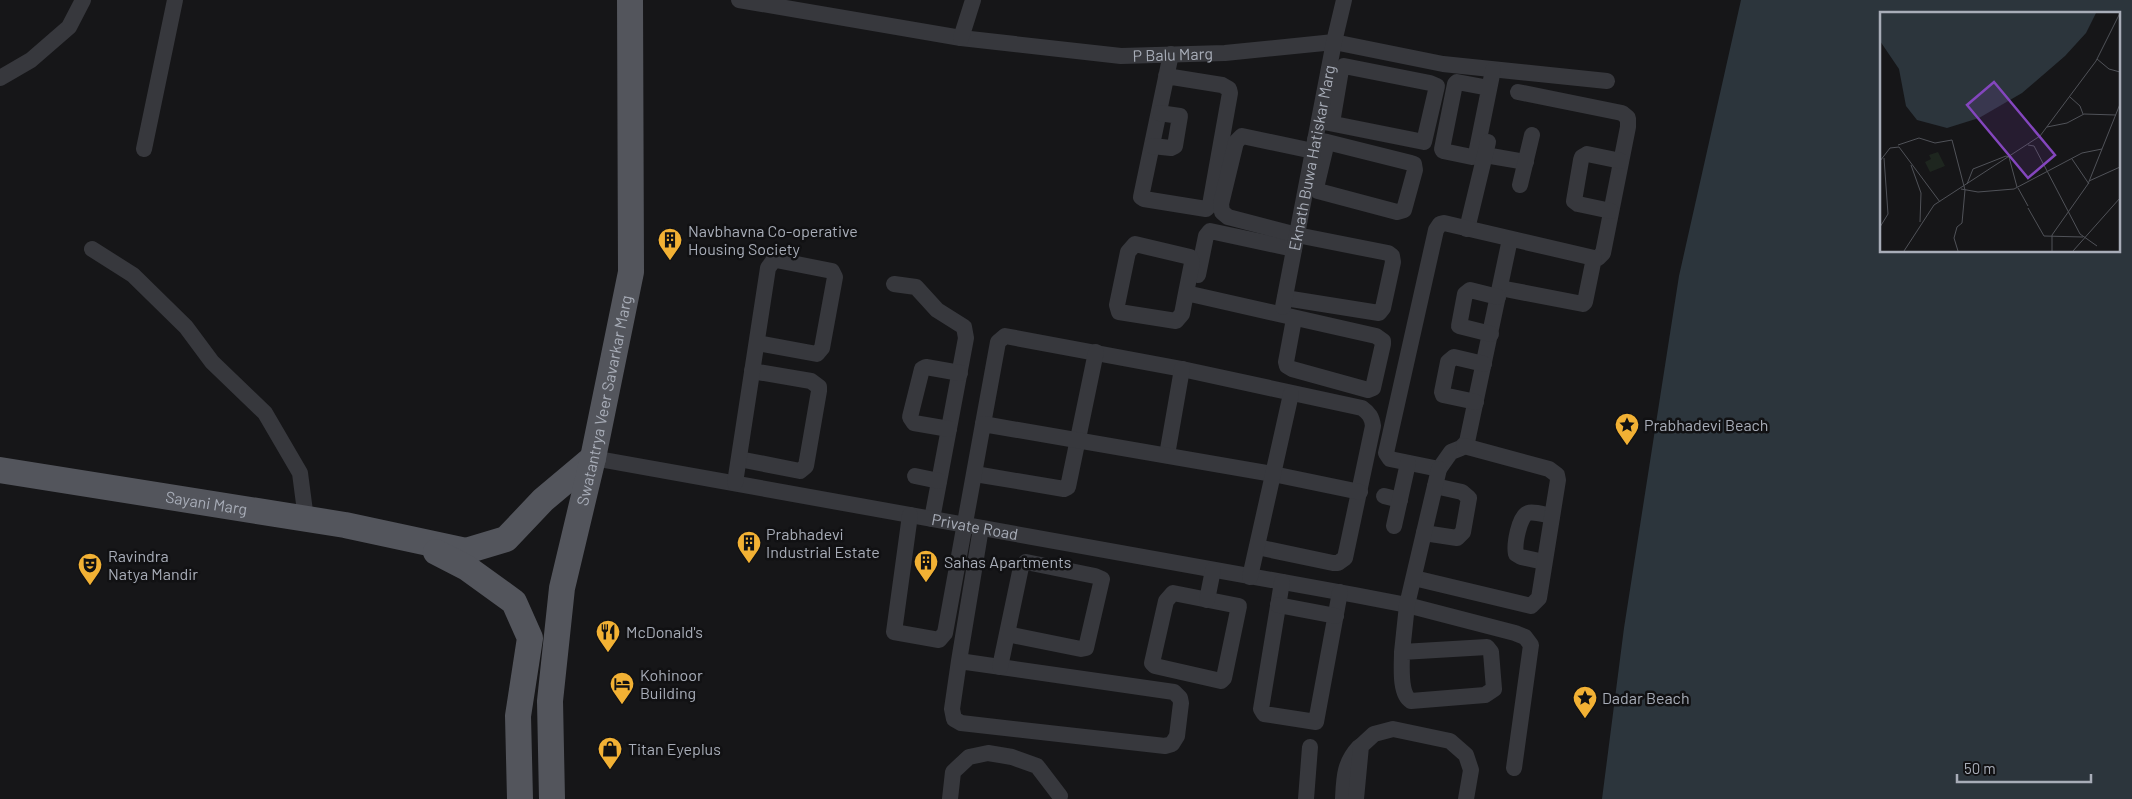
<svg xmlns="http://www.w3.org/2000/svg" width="2132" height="799" font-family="Barlow,sans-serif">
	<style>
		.water { fill: #2c353c; fill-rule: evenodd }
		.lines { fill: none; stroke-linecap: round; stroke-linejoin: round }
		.minor { stroke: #37383d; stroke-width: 16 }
		.primary { stroke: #53555c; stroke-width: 26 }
		.labels { text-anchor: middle; stroke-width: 5; stroke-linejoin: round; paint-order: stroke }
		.street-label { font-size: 16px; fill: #a8adb8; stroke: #111113 }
		.poi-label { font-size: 16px; fill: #a8adb8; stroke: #111113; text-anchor: start }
		.inset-road { fill: none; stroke: #505258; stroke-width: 1 }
		.view { fill: #8446be; fill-opacity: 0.15; stroke: #8446be; stroke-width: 2.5 }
		.inset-edge { fill: none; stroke: #a8adb8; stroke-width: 2.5 }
	</style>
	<rect width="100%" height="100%" fill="#161618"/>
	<path class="water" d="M 1741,0 L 2132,0 L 2132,799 L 1602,799 L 1624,628 L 1679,276 ZM 1881,14 L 2118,14 L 2118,251 L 1881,251 Z"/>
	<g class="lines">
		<g class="minor">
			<path id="s1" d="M 739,0 L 961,38 L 1121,56 L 1225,53 L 1334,42 L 1443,64 L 1607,81"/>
			<path d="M 961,38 L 973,0"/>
			<path d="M 1166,76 L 1222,85 L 1229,89 L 1230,93 L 1210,205 L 1206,209 L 1144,199 L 1141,197 L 1171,54"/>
			<path d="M 0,78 L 31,60 L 69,27 L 83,0"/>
			<path d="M 1489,88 L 1457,82 L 1455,84 L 1442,149 L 1443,151 L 1472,157 L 1476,154 L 1493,70"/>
			<path d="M 1518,92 L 1622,113 L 1628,118 L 1628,127 L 1603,253 L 1598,258 L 1594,258"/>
			<path d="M 1319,121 L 1424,142 L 1437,86 L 1430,83 L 1344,66 L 1341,70 L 1332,123"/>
			<path d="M 1315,140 L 1327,142 L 1411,163 L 1414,164 L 1415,170 L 1404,210 L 1397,212 L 1318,191 L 1316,188 L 1327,142"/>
			<path d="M 1152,146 L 1171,148 L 1175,146 L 1180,116 L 1159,113"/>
			<path d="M 144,149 L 175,0"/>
			<path d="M 1485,155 L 1526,162"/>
			<path d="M 1520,185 L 1532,135"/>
			<path d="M 1611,211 L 1578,204 L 1574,201 L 1581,160 L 1582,157 L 1587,154 L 1621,161"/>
			<path d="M 1467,229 L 1488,142"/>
			<path d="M 92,249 L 133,275 L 186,327 L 212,362 L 265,413 L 300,473 L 306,519"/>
			<path d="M 1198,275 L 1206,236 L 1210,231 L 1294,249"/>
			<path d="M 894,284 L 916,287 L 937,310 L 964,327 L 966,338 L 932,519"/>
			<path d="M 1500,288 L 1583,304 L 1585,302 L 1594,258 L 1444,223 L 1440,224 L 1436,230 L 1386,453 L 1390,459 L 1439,469 L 1451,452 L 1461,448 L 1467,442 L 1510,239"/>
			<path d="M 1186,293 L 1192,263 L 1190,257 L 1135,244 L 1128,252 L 1117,305 L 1119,312 L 1176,321 L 1182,314 L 1186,293 L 1376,336 L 1383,341 L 1383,344 L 1373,388 L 1368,390 L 1292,369 L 1287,366 L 1286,362 L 1294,319"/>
			<path d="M 1285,298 L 1379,313 L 1383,308 L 1393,262 L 1392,256 L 1388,253 L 1297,235 L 1228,217 L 1222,212 L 1221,204 L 1236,142 L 1242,136 L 1313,151"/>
			<path id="s2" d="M 1283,307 L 1334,42 L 1344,0"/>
			<path d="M 1491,334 L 1459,326 L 1465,294 L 1470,290 L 1498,297"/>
			<path d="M 1476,402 L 1443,395 L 1442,392 L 1448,362 L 1454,357 L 1484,364"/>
			<path d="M 983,424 L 998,342 L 1005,336 L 1182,369 L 1362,408 C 1369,413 1372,417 1373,426 L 1345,558 L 1338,563 L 1333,563 L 1257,547"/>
			<path d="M 949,429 L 914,423 L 910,417 L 922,369 L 926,367 L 960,373"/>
			<path d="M 1167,455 L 1182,369"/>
			<path id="s3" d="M 593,458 L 1355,595 L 1407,605 L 1515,633 L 1525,637 L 1531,645 L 1514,768"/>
			<path d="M 739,459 L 800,471 L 806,466 L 819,391 L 819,387 L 811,381 L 752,371"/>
			<path d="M 975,474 L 1064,489 L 1068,487 L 1096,352"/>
			<path d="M 915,476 L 939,481"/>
			<path d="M 735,483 C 746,411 757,340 768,268 L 773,261 L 776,260 L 832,271 L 835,277 L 822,348 L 817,354 L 757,343"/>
			<path d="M 1384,496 L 1400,500"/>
			<path d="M 910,515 L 894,632 L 939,640 L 945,633 L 983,424 L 1273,474 L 1360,492"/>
			<path d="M 1394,526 L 1408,463"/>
			<path d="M 1424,533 L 1457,538 L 1463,532 L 1469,498 L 1462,492 L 1435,486"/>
			<path d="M 1544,562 L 1521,557 L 1516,554 C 1514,545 1519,516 1528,513 C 1534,511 1545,515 1552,516"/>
			<path d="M 1250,577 L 1291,394"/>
			<path d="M 1414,578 L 1531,606 L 1539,598 L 1558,480 L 1557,475 L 1549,469 L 1464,446"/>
			<path d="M 1282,582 L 1261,709 L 1264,714 L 1316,722 L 1340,592"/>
			<path d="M 1173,593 L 1239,606 L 1224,678 L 1221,681 L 1155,666 L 1152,663 L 1166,601 Z"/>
			<path d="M 1207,600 L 1213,570"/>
			<path d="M 1278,605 L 1336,616"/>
			<path d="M 1402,652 L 1487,647 L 1491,652 L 1494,689 L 1485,695 L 1411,701 C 1399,694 1402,665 1402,652 L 1407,605 L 1439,469"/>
			<path d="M 959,661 L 1174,692 L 1180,698 L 1181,703 L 1177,736 L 1172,744 L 1165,746 L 961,723 L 954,719 L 952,709 L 959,661 L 981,528"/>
			<path d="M 1000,667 L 1021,567 L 1026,562 L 1095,576 L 1102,579 L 1086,648 L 1081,649 L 1007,634"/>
			<path d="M 950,799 L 953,772 L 969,757 L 988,753 L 1012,757 L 1037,766 L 1060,796"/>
			<path d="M 1306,799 L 1310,747"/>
			<path d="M 1343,799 C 1344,778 1344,763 1359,747"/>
			<path d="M 1356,799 L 1361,746 L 1374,734 L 1393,729 L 1450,741 L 1466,755 L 1471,770 L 1466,799"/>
		</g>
		<g class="primary">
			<path id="s4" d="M 0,470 L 345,525 L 466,551 L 506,539 L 543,500 L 593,458"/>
			<path d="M 436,552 L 467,568 L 514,602 L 530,638 L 518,716 L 520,799"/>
			<path id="s5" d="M 552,799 L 550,701 L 562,588 L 593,458 L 631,272 L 630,0"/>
		</g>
	</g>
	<defs>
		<symbol id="building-pin" viewBox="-11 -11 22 30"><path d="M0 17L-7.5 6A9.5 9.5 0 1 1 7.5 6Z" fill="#f2b134" stroke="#111113"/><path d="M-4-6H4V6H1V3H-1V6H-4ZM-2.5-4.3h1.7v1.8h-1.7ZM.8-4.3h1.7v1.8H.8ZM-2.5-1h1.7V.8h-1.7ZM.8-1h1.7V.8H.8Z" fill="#111"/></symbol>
		<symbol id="sight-pin" viewBox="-11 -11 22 30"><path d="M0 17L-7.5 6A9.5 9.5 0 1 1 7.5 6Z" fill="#f2b134" stroke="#111113"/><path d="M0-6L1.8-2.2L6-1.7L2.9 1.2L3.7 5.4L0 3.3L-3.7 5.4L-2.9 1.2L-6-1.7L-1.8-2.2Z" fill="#111"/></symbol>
		<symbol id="theatre-pin" viewBox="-11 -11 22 30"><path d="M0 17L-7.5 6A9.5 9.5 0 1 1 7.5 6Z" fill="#f2b134" stroke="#111113"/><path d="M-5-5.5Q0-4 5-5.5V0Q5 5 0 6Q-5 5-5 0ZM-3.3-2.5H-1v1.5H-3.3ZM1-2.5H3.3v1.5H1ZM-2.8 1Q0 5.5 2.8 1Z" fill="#111"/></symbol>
		<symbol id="restaurant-pin" viewBox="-11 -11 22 30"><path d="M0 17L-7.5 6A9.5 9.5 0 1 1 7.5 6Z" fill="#f2b134" stroke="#111113"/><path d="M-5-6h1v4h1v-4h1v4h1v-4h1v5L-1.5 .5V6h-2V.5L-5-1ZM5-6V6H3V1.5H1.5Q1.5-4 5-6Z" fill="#111"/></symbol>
		<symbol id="hotel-pin" viewBox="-11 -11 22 30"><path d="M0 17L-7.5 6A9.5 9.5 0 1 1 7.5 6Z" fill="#f2b134" stroke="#111113"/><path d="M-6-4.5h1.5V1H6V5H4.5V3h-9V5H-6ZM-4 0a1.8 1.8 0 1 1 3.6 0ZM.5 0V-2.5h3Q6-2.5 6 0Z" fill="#111"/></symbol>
		<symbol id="shop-pin" viewBox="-11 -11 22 30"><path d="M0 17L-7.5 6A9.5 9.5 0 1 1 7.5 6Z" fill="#f2b134" stroke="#111113"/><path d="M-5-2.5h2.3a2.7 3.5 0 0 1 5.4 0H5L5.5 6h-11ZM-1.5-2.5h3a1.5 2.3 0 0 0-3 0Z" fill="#111"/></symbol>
	</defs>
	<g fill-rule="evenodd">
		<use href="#building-pin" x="656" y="226" width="28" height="38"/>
		<use href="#sight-pin" x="1613" y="411" width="28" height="38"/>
		<use href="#building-pin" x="735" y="529" width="28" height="38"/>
		<use href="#building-pin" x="912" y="548" width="28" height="38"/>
		<use href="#theatre-pin" x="76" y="551" width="28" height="38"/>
		<use href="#restaurant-pin" x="594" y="618" width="28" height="38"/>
		<use href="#hotel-pin" x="608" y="670" width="28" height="38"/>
		<use href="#sight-pin" x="1571" y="684" width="28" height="38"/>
		<use href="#shop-pin" x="596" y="735" width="28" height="38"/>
	</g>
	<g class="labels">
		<g class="street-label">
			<text dy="6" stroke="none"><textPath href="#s1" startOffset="438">P Balu Marg</textPath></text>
			<text dy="6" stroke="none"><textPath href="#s2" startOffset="152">Eknath Buwa Hatiskar Marg</textPath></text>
			<text dy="6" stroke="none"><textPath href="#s5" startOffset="404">Swatantrya Veer Savarkar Marg</textPath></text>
			<text dy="6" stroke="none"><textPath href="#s4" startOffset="209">Sayani Marg</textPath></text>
			<text dy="6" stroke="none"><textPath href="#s3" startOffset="388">Private Road</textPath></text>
		</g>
		<g class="poi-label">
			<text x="688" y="237">Navbhavna Co-operative<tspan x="688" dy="18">Housing Society</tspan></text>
			<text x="1644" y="431">Prabhadevi Beach</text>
			<text x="766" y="540">Prabhadevi<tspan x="766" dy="18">Industrial Estate</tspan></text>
			<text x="108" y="562">Ravindra<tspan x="108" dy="18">Natya Mandir</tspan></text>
			<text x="944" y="568">Sahas Apartments</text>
			<text x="626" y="638">McDonald's</text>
			<text x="640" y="681">Kohinoor<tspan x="640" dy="18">Building</tspan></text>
			<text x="1602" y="704">Dadar Beach</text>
			<text x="628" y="755">Titan Eyeplus</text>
		</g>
	</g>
	<g transform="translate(1880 12)">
		<rect width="240" height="240" fill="#161618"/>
		<path d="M 58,140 L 65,154 L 50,160 L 45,150 L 51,147 L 49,143 Z" fill="#1e261f"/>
		<path d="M 0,1 L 216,1 L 206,21 L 185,44 L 142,81 L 99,106 L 67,116 L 37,108 L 26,94 L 19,57 L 0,29 Z" fill="#2c353c"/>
		<path class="inset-road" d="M 217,47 L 229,57 L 240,60M 190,85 L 200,94 L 203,102M 167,115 L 187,111 L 204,102 L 236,103M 18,133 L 39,126 L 55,131 L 72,128 L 85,178 L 82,211 L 77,215 L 74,226 L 78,239M 148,133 L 154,134 L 200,222 L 217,234M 192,147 L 209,172M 0,149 L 10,136 L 19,135 L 60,190M 31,153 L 41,181 L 40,210M 209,169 L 240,155M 87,172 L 93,157 L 126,144 L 129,145 L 137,175M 138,176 L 148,194M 81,177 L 98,180 L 134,177 L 202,141 L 222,137M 148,196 L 164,224 L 203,225M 0,215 L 8,202 L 4,146M 24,239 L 54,193 L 160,124 L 216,49 L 240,1M 172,239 L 172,223 L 208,172 L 240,92M 193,239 L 240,186"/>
		<path class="view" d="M 114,70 L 175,143 L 148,166 L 87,93 Z"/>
		<rect width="240" height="240" class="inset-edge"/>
	</g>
	<path d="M1957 774v8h134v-8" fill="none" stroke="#a8adb8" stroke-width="2.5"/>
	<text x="1964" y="774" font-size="15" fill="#a8adb8" stroke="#111113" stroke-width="4" paint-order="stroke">50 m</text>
</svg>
